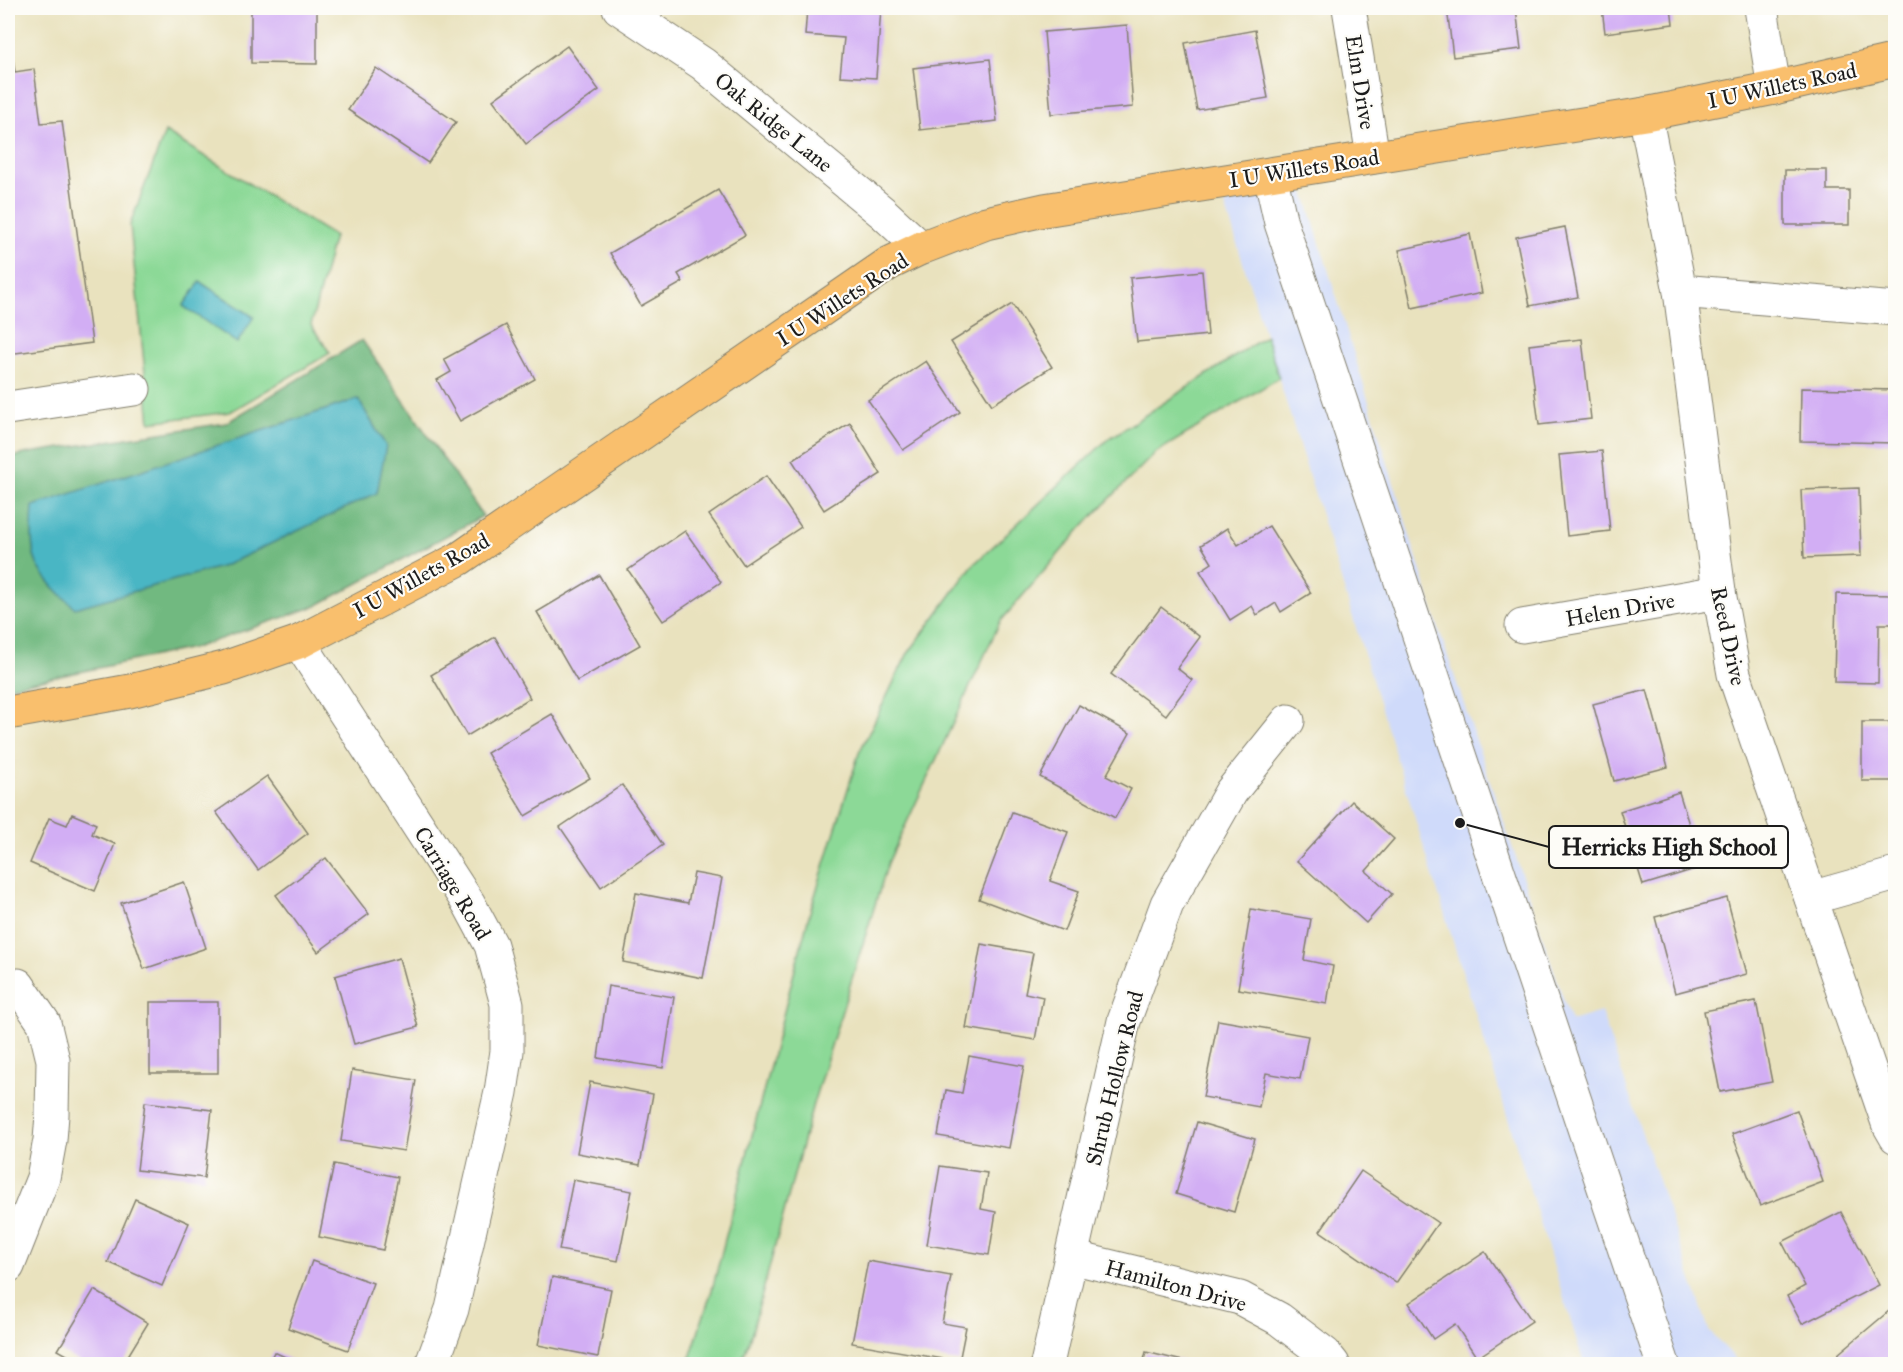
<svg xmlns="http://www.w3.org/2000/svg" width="1903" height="1372" font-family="'IM FELL Great Primer',serif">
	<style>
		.built { fill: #cfdafa }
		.green { fill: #8cd997; stroke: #547a5a; stroke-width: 1.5 }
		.forest { fill: #71b980; stroke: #466a4e; stroke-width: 1.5 }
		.water { fill: #49b6c4; stroke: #326970; stroke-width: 1.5 }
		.building { fill: #d2aef4 }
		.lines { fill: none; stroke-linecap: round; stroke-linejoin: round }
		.minor-casing { stroke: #827f6d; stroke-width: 35 }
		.major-casing { stroke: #827f6d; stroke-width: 35 }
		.minor { stroke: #fff; stroke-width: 33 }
		.major { stroke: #f9bf6d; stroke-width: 33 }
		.labels { text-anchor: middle; stroke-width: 4.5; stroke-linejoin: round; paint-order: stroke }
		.street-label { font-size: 22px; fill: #1c1c1c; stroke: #fdfcf7 }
		.leader { fill: none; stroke: #1c1c1c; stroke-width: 2 }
		.callout-dot { fill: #1c1c1c; stroke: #fdfcf7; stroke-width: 2 }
		.callout { fill: #fdfcf7; stroke: #1c1c1c; stroke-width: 2 }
		.callout-label { font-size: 24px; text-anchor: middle; font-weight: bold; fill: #1c1c1c }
	</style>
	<rect width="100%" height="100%" fill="#fdfcf7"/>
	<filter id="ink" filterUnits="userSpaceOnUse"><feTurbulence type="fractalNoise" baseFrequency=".0167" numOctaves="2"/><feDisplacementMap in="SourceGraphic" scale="12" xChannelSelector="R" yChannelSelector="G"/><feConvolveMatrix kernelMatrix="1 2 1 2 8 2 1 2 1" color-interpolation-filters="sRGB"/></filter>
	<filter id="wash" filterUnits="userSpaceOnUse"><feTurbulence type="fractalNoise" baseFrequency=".008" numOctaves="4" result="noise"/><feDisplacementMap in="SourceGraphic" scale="24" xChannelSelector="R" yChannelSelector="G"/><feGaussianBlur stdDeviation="1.35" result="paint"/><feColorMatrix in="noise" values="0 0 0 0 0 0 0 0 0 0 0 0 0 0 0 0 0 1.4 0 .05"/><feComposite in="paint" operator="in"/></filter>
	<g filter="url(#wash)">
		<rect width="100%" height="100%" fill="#e9e2be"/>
		<path class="built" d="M 1297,169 L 1440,633 L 1571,1021 L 1601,1012 L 1709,1330 L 1740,1364 L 1584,1364 L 1218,182 Z"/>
		<g class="green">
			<path d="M 165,132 L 334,236 L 311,325 L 330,353 L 230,412 L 150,422 L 130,225 Z"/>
			<path d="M 1266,336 L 1279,378 L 1155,453 L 1083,526 L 1000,622 L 888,863 L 813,1104 L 752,1332 L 741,1364 L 688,1364 L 712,1290 L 809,915 L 859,753 L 907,655 L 972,566 L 1107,440 Z"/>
		</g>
		<path class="forest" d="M 362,340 L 483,516 L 316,606 L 197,647 L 8,687 L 8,458 L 29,453 L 226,423 Z"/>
		<g class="water">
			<path d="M 200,282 L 254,317 L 237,343 L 183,306 Z"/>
			<path d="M 358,399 L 386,446 L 377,493 L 224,566 L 75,608 C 61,595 46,581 37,564 C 30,549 32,523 33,506 Z"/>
		</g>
		<g id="blocks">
			<g class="building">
				<path d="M 251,8 L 317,8 L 317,64 L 251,63 Z"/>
				<path d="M 807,8 L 881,8 L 876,78 L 840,76 L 844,38 L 805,35 Z"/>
				<path d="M 1447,8 L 1516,8 L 1521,49 L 1453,57 Z"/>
				<path d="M 1602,8 L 1671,8 L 1673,24 L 1605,33 Z"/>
				<path d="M 1127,25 L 1133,107 L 1051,114 L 1044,32 Z"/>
				<path d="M 1255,30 L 1268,98 L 1197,110 L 1185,43 Z"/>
				<path d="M 8,31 L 9,31 L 15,72 L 34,69 L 41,123 L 62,121 L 92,343 L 8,354 Z"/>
				<path d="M 567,46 L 599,90 L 526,144 L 493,100 Z"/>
				<path d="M 990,59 L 997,121 L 920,130 L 913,68 Z"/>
				<path d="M 376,68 L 456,122 L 428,163 L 348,110 Z"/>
				<path d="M 1785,170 L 1827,170 L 1827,190 L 1849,190 L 1849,225 L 1785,225 Z"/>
				<path d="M 718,190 L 745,235 L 678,274 L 683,282 L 641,306 L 610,253 Z"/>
				<path d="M 1565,227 L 1578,297 L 1530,306 L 1516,237 Z"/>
				<path d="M 1470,234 L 1482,293 L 1412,308 L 1399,250 Z"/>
				<path d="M 1202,271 L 1208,335 L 1137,342 L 1130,278 Z"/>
				<path d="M 1012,304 L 1052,367 L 992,405 L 951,342 Z"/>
				<path d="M 506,325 L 535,379 L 460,421 L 437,380 L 451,372 L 444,359 Z"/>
				<path d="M 1582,339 L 1591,419 L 1539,425 L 1529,345 Z"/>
				<path d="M 926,361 L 960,412 L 903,450 L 868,400 Z"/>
				<path d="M 1801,388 L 1896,390 L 1896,443 L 1800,441 Z"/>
				<path d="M 850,423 L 881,474 L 824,510 L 792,460 Z"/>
				<path d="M 1602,451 L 1610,531 L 1567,536 L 1559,455 Z"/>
				<path d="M 766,476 L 801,527 L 744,565 L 709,515 Z"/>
				<path d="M 1859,488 L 1861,556 L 1804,558 L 1801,490 Z"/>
				<path d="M 1269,526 L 1311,593 L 1281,612 L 1276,603 L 1257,615 L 1252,606 L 1230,620 L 1200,571 L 1212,563 L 1201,545 L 1227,528 L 1238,545 Z"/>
				<path d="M 685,531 L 721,582 L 663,621 L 628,570 Z"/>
				<path d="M 599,575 L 640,645 L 577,681 L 537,612 Z"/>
				<path d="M 1836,594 L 1896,595 L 1896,624 L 1879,624 L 1878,683 L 1834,682 Z"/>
				<path d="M 1161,607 L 1200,637 L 1177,668 L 1192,680 L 1166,715 L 1111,674 Z"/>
				<path d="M 495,637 L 530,698 L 467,736 L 431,675 Z"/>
				<path d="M 1647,690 L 1668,767 L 1614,781 L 1593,704 Z"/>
				<path d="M 1079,705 L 1130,733 L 1106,776 L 1131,789 L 1115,818 L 1040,777 Z"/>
				<path d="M 552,714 L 590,778 L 525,816 L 487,753 Z"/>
				<rect x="1862" y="722" width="34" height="59"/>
				<path d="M 267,776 L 308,833 L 258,870 L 216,812 Z"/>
				<path d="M 622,785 L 663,845 L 601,887 L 560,827 Z"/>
				<path d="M 1679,792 L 1702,867 L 1643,885 L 1620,811 Z"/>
				<path d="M 1352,801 L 1394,839 L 1366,871 L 1392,894 L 1366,923 L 1297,861 Z"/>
				<path d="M 1012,812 L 1068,832 L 1050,881 L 1079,891 L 1064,931 L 979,899 Z"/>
				<path d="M 72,814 L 96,824 L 92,834 L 115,844 L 95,891 L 30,863 L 49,818 L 67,825 Z"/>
				<path d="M 326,858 L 369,914 L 318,952 L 276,895 Z"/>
				<path d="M 694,873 L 722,878 L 703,978 L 623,962 L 636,893 L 688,903 Z"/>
				<path d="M 184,882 L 206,948 L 144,969 L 121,903 Z"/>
				<path d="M 1727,898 L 1747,974 L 1675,993 L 1655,917 Z"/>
				<path d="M 1251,909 L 1311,919 L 1304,960 L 1333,966 L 1327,1004 L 1238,989 Z"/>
				<path d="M 981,944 L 1033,953 L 1025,993 L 1043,997 L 1035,1040 L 966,1028 Z"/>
				<path d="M 399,958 L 418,1027 L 354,1044 L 335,976 Z"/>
				<path d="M 608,986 L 674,997 L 663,1068 L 598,1058 Z"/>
				<path d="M 1756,1001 L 1772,1082 L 1720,1092 L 1704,1011 Z"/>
				<rect x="150" y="1002" width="68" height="71"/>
				<path d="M 1218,1020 L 1308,1036 L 1300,1079 L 1266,1073 L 1259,1107 L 1203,1097 Z"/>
				<path d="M 969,1056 L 1024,1066 L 1009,1148 L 938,1136 L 946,1090 L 962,1093 Z"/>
				<path d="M 352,1070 L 416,1080 L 404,1151 L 341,1141 Z"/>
				<path d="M 590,1082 L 653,1094 L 640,1165 L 577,1153 Z"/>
				<path d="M 145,1102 L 212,1110 L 204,1178 L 137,1170 Z"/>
				<path d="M 1797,1110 L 1823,1182 L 1760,1206 L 1732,1134 Z"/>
				<path d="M 1197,1122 L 1255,1139 L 1234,1212 L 1176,1194 Z"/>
				<path d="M 334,1164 L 398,1177 L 383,1250 L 319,1237 Z"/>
				<path d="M 940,1166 L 987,1173 L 981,1209 L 996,1212 L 989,1255 L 927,1245 Z"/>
				<path d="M 1361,1171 L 1438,1223 L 1396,1283 L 1320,1231 Z"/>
				<path d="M 573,1180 L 632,1191 L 618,1261 L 559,1250 Z"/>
				<path d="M 135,1199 L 189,1223 L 162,1286 L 108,1262 Z"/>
				<path d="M 1841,1212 L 1879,1285 L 1802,1324 L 1787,1296 L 1805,1286 L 1782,1242 Z"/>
				<path d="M 1485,1252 L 1532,1321 L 1477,1358 L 1455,1324 L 1433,1339 L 1409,1303 Z"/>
				<path d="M 312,1261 L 373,1283 L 348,1350 L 288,1328 Z"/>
				<path d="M 868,1261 L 951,1276 L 942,1323 L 966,1327 L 959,1362 L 852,1343 Z"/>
				<path d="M 552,1277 L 611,1289 L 598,1357 L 538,1345 Z"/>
				<path d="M 94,1290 L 148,1323 L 123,1364 L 83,1364 L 58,1350 Z"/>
				<path d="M 1896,1305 L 1896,1364 L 1847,1364 L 1838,1354 Z"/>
				<path d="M 274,1352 L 301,1364 L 268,1364 Z"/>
				<path d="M 1146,1352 L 1195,1364 L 1143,1364 Z"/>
			</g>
		</g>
	</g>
	<g filter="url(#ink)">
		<use href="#blocks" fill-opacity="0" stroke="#827f6d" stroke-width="1.5"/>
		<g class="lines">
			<defs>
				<g id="minor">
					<path d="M 619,8 L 703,64 L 882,212 L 921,248"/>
					<path d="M 1349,8 L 1373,157"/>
					<path d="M 1761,8 L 1774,88"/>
					<path d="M 1645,114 L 1680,291 L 1719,592 L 1734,674 L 1888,1123 L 1896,1137"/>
					<path d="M 1270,174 L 1281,223 L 1663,1364"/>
					<path d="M 1680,291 L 1896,309"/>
					<path d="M 8,408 L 134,389"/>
					<path d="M 1522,626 L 1719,592"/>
					<path d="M 299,642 L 469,904 L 491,945 L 507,1004 L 507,1051 L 501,1092 L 452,1309 L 432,1364"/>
					<path d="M 1811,898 L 1896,874"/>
					<path d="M 1071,1257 L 1240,1298 L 1279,1319 L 1325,1354 L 1333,1364"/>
					<path d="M 8,1266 L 43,1178 L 50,1140 L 52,1115 L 53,1060 L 44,1023 L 18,985"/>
					<path d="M 1047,1364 L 1124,1021 L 1167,904 L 1231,792 L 1288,721"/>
				</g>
				<path id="major" d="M 8,713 L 130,691 L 224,668 L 299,642 L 459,559 L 888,264 L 921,248 L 986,223 L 1044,210 L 1645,114 L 1774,88 L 1896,60"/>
			</defs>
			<use href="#minor" class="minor-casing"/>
			<use href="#major" class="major-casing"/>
			<use href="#minor" class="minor"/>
			<use href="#major" class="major"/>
		</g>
	</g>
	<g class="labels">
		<g class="street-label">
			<text transform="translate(1361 82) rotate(81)" y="8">Elm Drive</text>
			<text transform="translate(1782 85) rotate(-12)" y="8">I U Willets Road</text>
			<text transform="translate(774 122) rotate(39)" y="8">Oak Ridge Lane</text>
			<text transform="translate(1304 168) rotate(-9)" y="8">I U Willets Road</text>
			<text transform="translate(842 299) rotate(-33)" y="8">I U Willets Road</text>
			<text transform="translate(421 575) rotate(-29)" y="8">I U Willets Road</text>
			<text transform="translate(1620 609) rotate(-10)" y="8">Helen Drive</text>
			<text transform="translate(1729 636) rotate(78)" y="8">Reed Drive</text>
			<text transform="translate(453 883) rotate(59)" y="8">Carriage Road</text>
			<text transform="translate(1114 1078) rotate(-76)" y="8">Shrub Hollow Road</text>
			<text transform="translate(1176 1285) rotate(15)" y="8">Hamilton Drive</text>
		</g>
	</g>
	<path class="leader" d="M1460 823L1549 847"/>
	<circle class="callout-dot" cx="1460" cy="823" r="6"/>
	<rect class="callout" x="1549" y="826" width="239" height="42" rx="6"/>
	<g class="callout-label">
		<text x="1669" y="855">Herricks High School</text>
	</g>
	<rect width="1903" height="1372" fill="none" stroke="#fdfcf7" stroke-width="30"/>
</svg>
